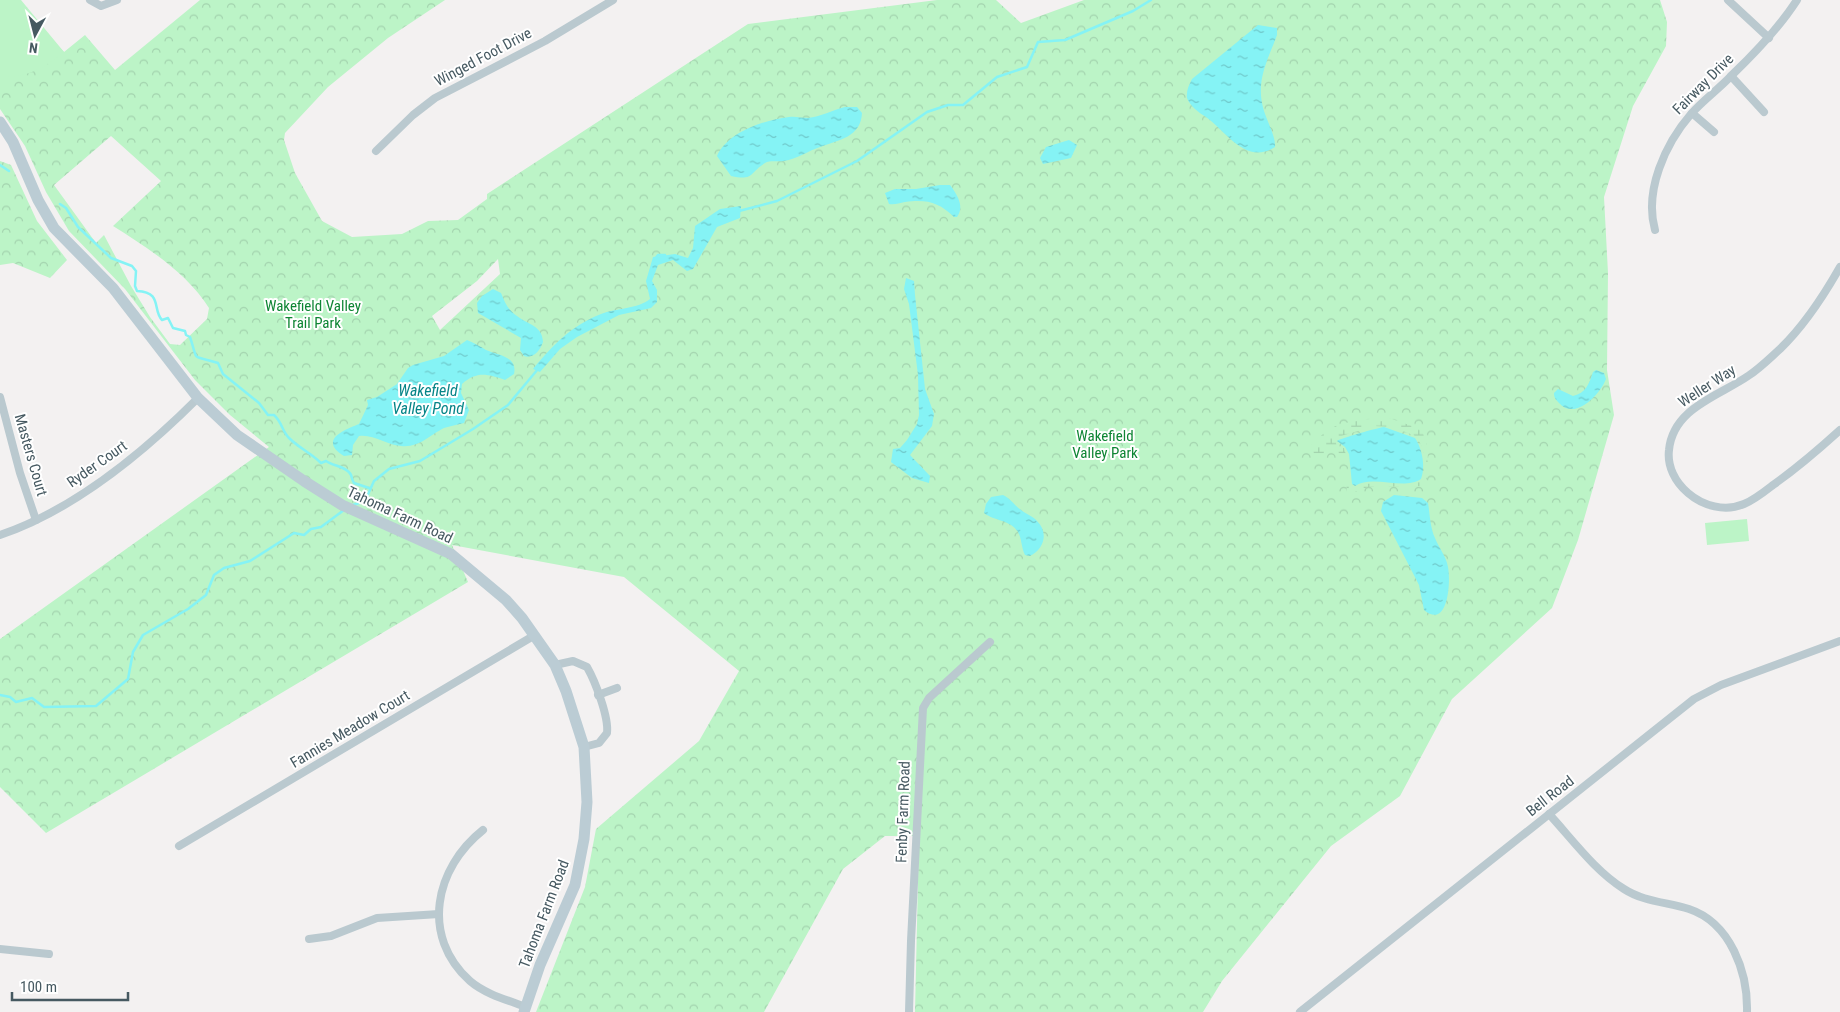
<svg xmlns="http://www.w3.org/2000/svg" width="1840" height="1012" font-family="'Roboto Condensed',sans-serif">
	<style>
		.forest { fill: url(#forest-crowns); fill-rule: evenodd }
		.wetland { fill: url(#wetland-marsh) }
		.pitch { fill: #bcf4c7 }
		.water { fill: url(#water-ripples) }
		.lines { fill: none; stroke-linecap: round; stroke-linejoin: round }
		.stream { stroke: #85f3f5; stroke-width: 2.5 }
		.street { stroke: #bac9cf; stroke-width: 8 }
		.secondary { stroke: #bbccd4; stroke-width: 11 }
		.labels { text-anchor: middle; stroke-width: 4; stroke-linejoin: round; paint-order: stroke }
		.street-label { font-size: 15px; fill: #465961; stroke: #fff }
		.park-label { font-size: 15px; fill: #0e8533; stroke: #fff }
		.water-label { font-size: 16px; font-style: italic; fill: #058487; stroke: #fff }
	</style>
	<defs>
		<pattern id="forest-crowns" width="20" height="18" patternUnits="userSpaceOnUse" patternTransform="scale(1.25)"><rect width="20" height="18" fill="#bcf4c7"/><path d="M2 6a3 3 0 1 1 6 0M12 15a3 3 0 1 1 6 0" fill="none" stroke="#a3d3ae"/></pattern>
		<pattern id="wetland-marsh" width="20" height="14" patternUnits="userSpaceOnUse" patternTransform="scale(1.25)"><rect width="20" height="14" fill="#bcf4c7"/><path d="M1 5h8M5 5V1M11 12h8M15 12V8" fill="none" stroke="#a3d3ae"/></pattern>
		<pattern id="water-ripples" width="26" height="14" patternUnits="userSpaceOnUse" patternTransform="scale(1.25)"><rect width="26" height="14" fill="#85f3f5"/><path d="M2 4q2-2 4 0t4 0M15 11q2-2 4 0t4 0" fill="none" stroke="#6fc8ca"/></pattern>
	</defs>
	<rect width="100%" height="100%" fill="#f3f1f1"/>
	<g class="forest">
		<path d="M 0,0 L 21,0 L 64,52 L 85,35 L 115,70 L 200,0 L 445,0 L 388,38 L 328,87 L 285,133 L 284,140 L 295,173 L 322,221 L 352,237 L 402,234 L 428,221 L 458,220 L 487,199 L 487,194 L 748,24 L 937,0 L 996,0 L 1021,23 L 1084,0 L 1660,0 L 1667,22 L 1666,46 L 1633,106 L 1604,197 L 1608,273 L 1607,370 L 1614,415 L 1578,540 L 1552,608 L 1452,699 L 1400,796 L 1331,846 L 1222,981 L 1203,1012 L 915,1012 L 919,836 L 885,836 L 843,869 L 764,1012 L 536,1012 L 585,887 L 596,829 L 699,741 L 739,671 L 624,577 L 452,545 L 468,582 L 46,833 L 0,787 L 0,639 L 269,447 L 230,415 L 195,380 L 125,289 L 69,231 L 46,192 L 25,146 L 0,109 ZM 111,136 L 161,181 L 113,226 C 148,248 187,273 209,308 L 207,319 L 180,345 L 170,344 L 150,317 L 131,286 L 104,235 L 96,243 L 54,185 ZM 498,259 L 500,274 L 440,330 L 432,316 L 477,281 Z"/>
		<path d="M 0,161 L 11,165 L 37,221 L 67,260 L 50,278 L 13,263 L 0,265 Z"/>
	</g>
	<path class="wetland" d="M 1389,418 L 1418,428 L 1423,433 L 1428,449 L 1427,480 L 1422,486 L 1368,487 L 1347,495 L 1346,478 L 1348,477 L 1350,478 L 1352,485 L 1355,487 L 1362,484 L 1418,482 L 1422,479 L 1424,451 L 1417,437 L 1413,435 L 1393,427 L 1374,426 L 1338,437 L 1336,443 L 1339,448 L 1344,448 L 1349,465 L 1346,465 L 1336,454 L 1336,451 L 1316,456 L 1311,453 L 1311,445 C 1316,441 1322,434 1328,430 C 1341,421 1373,418 1389,418 Z"/>
	<g class="pitch">
		<path d="M 0,0 L 14,0 L 64,52 C 45,68 26,78 0,77 Z"/>
		<path d="M 1747,519 L 1749,541 L 1707,545 L 1705,523 Z"/>
	</g>
	<g class="water">
		<path d="M 1258,25 L 1277,28 L 1277,35 C 1267,62 1255,82 1264,111 C 1267,121 1276,137 1275,147 C 1246,166 1226,131 1206,117 C 1199,113 1190,106 1187,98 C 1186,91 1189,85 1192,79 Z"/>
		<path d="M 845,107 L 857,107 L 862,113 C 861,137 839,140 820,147 C 808,151 797,159 784,161 C 778,162 770,160 765,163 C 749,173 754,181 731,176 L 717,156 C 728,132 764,120 789,117 C 795,116 802,118 808,118 C 820,117 833,110 845,107 Z"/>
		<path d="M 1069,140 L 1077,145 L 1071,158 L 1043,164 L 1040,158 L 1046,147 Z"/>
		<path d="M 940,185 L 950,185 C 957,194 965,207 957,217 L 954,217 C 939,202 926,199 905,202 C 899,203 895,205 889,204 L 885,193 L 895,189 L 916,189 Z"/>
		<path d="M 741,206 L 740,218 L 717,227 L 693,269 L 687,271 L 673,260 L 658,265 L 652,281 L 657,290 L 657,302 L 651,308 L 619,315 L 577,337 L 560,349 L 540,372 L 533,369 C 553,345 571,326 601,314 C 616,308 638,309 650,299 L 646,281 L 653,257 L 675,254 L 688,258 L 693,248 L 695,226 L 720,209 Z"/>
		<path d="M 906,278 L 914,281 L 915,295 L 925,389 L 934,414 L 932,426 L 910,455 L 930,476 L 929,483 L 912,478 L 891,462 L 893,449 L 900,448 L 907,440 L 917,424 L 919,415 L 918,375 L 909,304 L 904,289 Z"/>
		<path d="M 493,289 L 501,293 C 505,303 508,310 517,316 C 528,325 542,325 543,342 C 540,351 533,359 524,356 L 520,350 L 521,338 L 478,313 L 477,303 L 482,296 Z"/>
		<path d="M 467,340 C 474,343 480,346 486,350 C 497,355 518,356 514,374 L 505,380 C 487,374 477,371 462,384 L 461,393 L 469,410 L 464,423 C 457,425 450,426 444,428 C 430,435 419,448 401,446 C 386,445 374,434 359,436 L 353,445 L 352,455 L 344,456 C 318,440 344,430 359,424 L 368,405 L 367,400 L 377,397 L 397,384 L 408,368 L 413,365 L 444,356 Z"/>
		<path d="M 1596,370 L 1604,373 L 1606,379 C 1600,395 1575,421 1559,403 C 1555,399 1554,397 1554,393 L 1558,389 L 1573,396 C 1586,393 1589,384 1593,372 Z"/>
		<path d="M 1384,427 L 1415,438 C 1422,448 1426,467 1421,479 C 1403,491 1373,474 1355,486 L 1352,484 L 1349,454 L 1345,447 L 1337,441 C 1341,438 1377,428 1384,427 Z"/>
		<path d="M 1003,495 C 1011,499 1014,505 1021,510 C 1026,514 1033,516 1037,521 C 1049,533 1044,549 1030,556 L 1025,555 C 1021,547 1022,539 1018,532 C 1011,520 994,521 984,513 L 986,504 L 991,497 Z"/>
		<path d="M 1394,495 L 1422,498 L 1428,503 C 1430,515 1430,527 1435,538 C 1439,548 1446,556 1448,567 C 1451,582 1448,630 1424,610 L 1419,585 L 1381,511 L 1383,502 Z"/>
	</g>
	<g class="lines">
		<g class="stream">
			<path d="M 0,165 L 9,171"/>
			<path d="M 60,204 L 66,208 L 78,227 L 111,258 L 132,266 L 136,271 L 135,286 L 137,291 C 163,292 152,310 162,320 L 168,318 L 173,328 L 185,331 L 186,335 L 190,337 C 199,364 190,354 218,363 L 223,374 L 259,403 L 268,415 L 274,415 C 282,422 282,431 289,438 C 299,448 311,453 321,463 L 326,461 C 333,466 348,467 351,475 C 352,478 352,480 354,483 L 369,488"/>
			<path d="M 739,211 L 777,201 L 857,161 L 927,112 L 948,105 L 963,105 L 997,77 L 1027,67 L 1038,42 L 1065,40 L 1133,11 L 1151,0"/>
			<path d="M 655,259 L 658,255 L 665,255"/>
			<path d="M 353,505 L 365,501 L 374,481 L 389,469 L 420,461 L 473,429 L 508,405 L 538,369"/>
			<path d="M 0,695 L 10,697 L 16,702 L 32,698 L 44,707 L 96,706 L 128,679 L 133,652 L 143,635 L 188,609 L 206,595 L 214,575 L 224,568 L 250,561 L 294,533 L 304,535 L 311,529 L 321,527 L 344,510"/>
		</g>
		<g class="street">
			<path d="M 90,0 L 101,6 L 117,0"/>
			<path d="M 1728,0 L 1769,38"/>
			<path d="M 1731,76 L 1764,112"/>
			<path d="M 1692,113 L 1714,132"/>
			<path d="M 376,151 L 413,115 L 435,98 L 545,41 L 613,0"/>
			<path d="M 1655,230 C 1644,191 1665,144 1691,114 C 1703,100 1719,89 1732,75 C 1756,52 1779,28 1797,0"/>
			<path d="M 1840,267 C 1823,297 1805,325 1780,349 C 1770,358 1759,369 1748,376 C 1719,396 1673,408 1669,450 C 1667,466 1675,482 1688,493 C 1703,506 1725,512 1744,504 C 1754,500 1764,492 1773,485 C 1797,468 1818,450 1840,430"/>
			<path d="M 0,397 L 20,473 L 36,520"/>
			<path d="M 0,535 C 74,510 144,452 198,398"/>
			<path d="M 555,665 L 573,661 L 587,667 C 595,681 609,717 607,733 L 599,743 L 584,747"/>
			<path d="M 598,695 L 617,688"/>
			<path d="M 1549,814 C 1572,839 1595,871 1624,889 C 1644,902 1667,902 1689,909 C 1731,923 1748,973 1747,1012"/>
			<path d="M 483,830 C 435,868 420,936 470,981 C 485,994 507,1000 526,1007"/>
			<path d="M 179,846 L 535,635"/>
			<path d="M 309,939 L 331,936 L 377,918 L 439,914"/>
			<path d="M 0,949 L 49,954"/>
			<path d="M 909,1012 L 911,941 L 923,708 L 929,698 L 990,642"/>
			<path d="M 1300,1012 L 1694,699 L 1721,685 L 1840,641"/>
		</g>
		<path class="secondary" d="M 0,122 L 13,142 L 38,200 L 54,228 L 113,288 L 198,398 L 237,435 L 304,481 L 342,505 L 451,554 L 506,600 L 522,618 L 555,665 L 566,691 L 584,747 L 587,802 L 584,839 L 575,885 L 540,965 L 524,1012"/>
	</g>
	<g class="labels">
		<g class="street-label">
			<text transform="translate(483 57) rotate(-28)" y="5">Winged Foot Drive</text>
			<text transform="translate(1703 84) rotate(-45)" y="5">Fairway Drive</text>
			<text transform="translate(1707 386) rotate(-33)" y="5">Weller Way</text>
			<text transform="translate(31 455) rotate(74)" y="5">Masters Court</text>
			<text transform="translate(97 464) rotate(-35)" y="5">Ryder Court</text>
			<text transform="translate(400 515) rotate(25)" y="5">Tahoma Farm Road</text>
			<text transform="translate(350 729) rotate(-31)" y="5">Fannies Meadow Court</text>
			<text transform="translate(1550 796) rotate(-38)" y="5">Bell Road</text>
			<text transform="translate(903 812) rotate(-88)" y="5">Fenby Farm Road</text>
			<text transform="translate(544 914) rotate(-69)" y="5">Tahoma Farm Road</text>
		</g>
		<g class="park-label">
			<text x="313" y="311">Wakefield Valley<tspan x="313" dy="17">Trail Park</tspan></text>
			<text x="1105" y="441">Wakefield<tspan x="1105" dy="17">Valley Park</tspan></text>
		</g>
		<g class="water-label">
			<text x="428" y="396">Wakefield<tspan x="428" dy="18">Valley Pond</tspan></text>
		</g>
	</g>
	<g transform="translate(35 35) rotate(187)" stroke="#ffffff" stroke-width="4" paint-order="stroke">
	<path d="M0-4L9 19L0 12L-9 19Z" fill="#465961"/>
	<text y="-8" font-size="14" font-weight="bold" text-anchor="middle" fill="#465961">N</text>
	</g>
	<path d="M12 992v8h116v-8" fill="none" stroke="#465961" stroke-width="2.5"/>
	<text x="20" y="992" font-size="15" fill="#465961" stroke="#ffffff" stroke-width="4" paint-order="stroke">100 m</text>
</svg>
